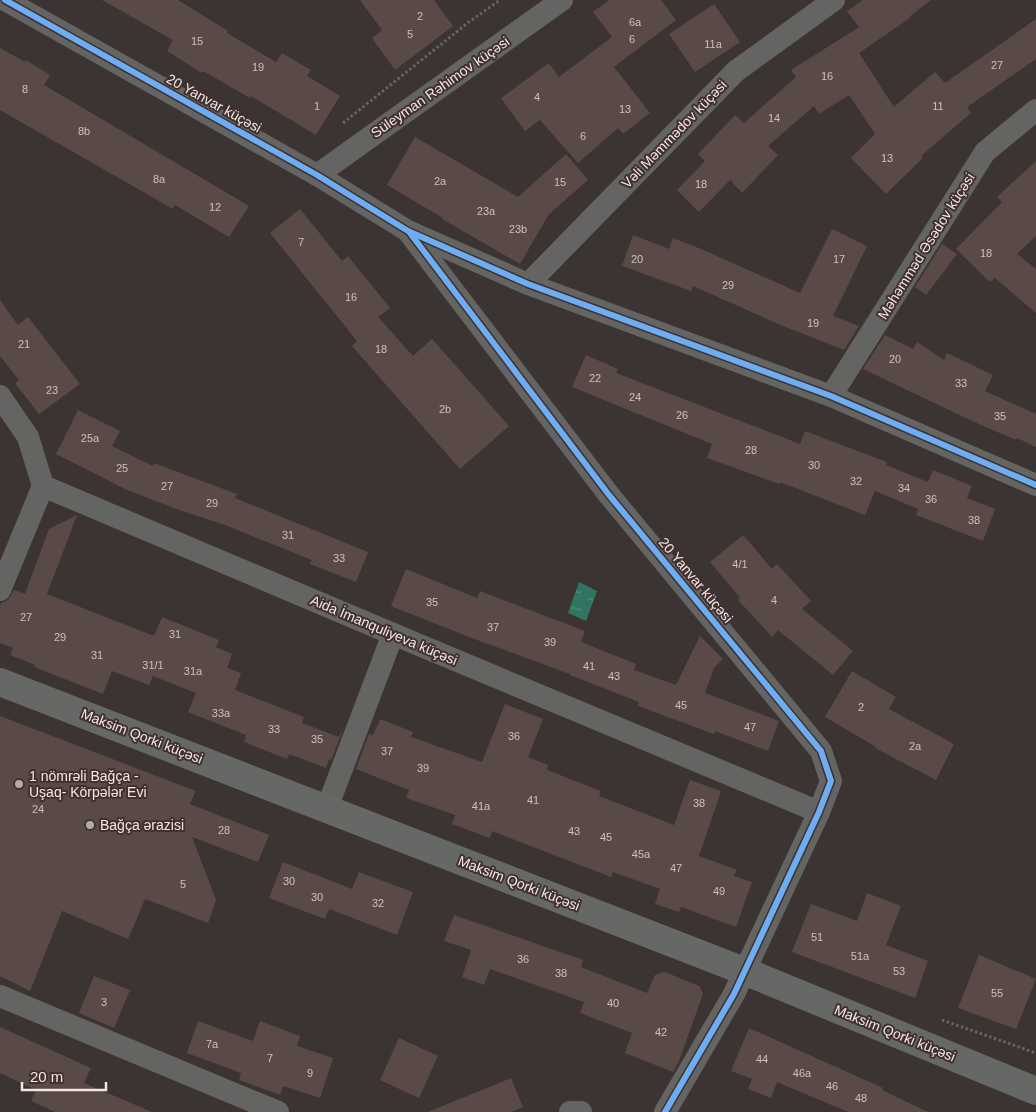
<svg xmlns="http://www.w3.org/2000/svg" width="1036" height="1112" font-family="Arial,sans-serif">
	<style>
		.water { fill: url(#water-ripples) }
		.building { fill: #594a48 }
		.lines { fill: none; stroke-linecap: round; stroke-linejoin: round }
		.path { stroke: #666463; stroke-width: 3; stroke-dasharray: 2.5 2.5; stroke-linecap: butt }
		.street { stroke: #646563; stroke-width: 22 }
		.secondary { stroke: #666866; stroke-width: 28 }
		.cycleway-casing { stroke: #40302e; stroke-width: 9 }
		.cycleway { stroke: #6dadf4; stroke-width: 6 }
		.poi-dot { fill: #b3a9a8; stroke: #40302e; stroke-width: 2 }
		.labels { text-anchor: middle; stroke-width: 4; stroke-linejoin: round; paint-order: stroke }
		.number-label { font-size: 11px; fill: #ccc0bf }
		.street-label { font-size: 14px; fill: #f3e8e7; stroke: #40302e }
		.poi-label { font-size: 14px; fill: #f3e8e7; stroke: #40302e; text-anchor: start }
	</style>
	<defs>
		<pattern id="water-ripples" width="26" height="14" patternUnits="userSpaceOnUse" patternTransform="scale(1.25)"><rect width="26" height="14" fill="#2f7561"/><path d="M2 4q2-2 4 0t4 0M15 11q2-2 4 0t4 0" fill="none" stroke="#588f7f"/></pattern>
	</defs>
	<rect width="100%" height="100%" fill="#3c3432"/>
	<path class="water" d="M 579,582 L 597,591 L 586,621 L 568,613 Z"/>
	<g class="building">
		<path d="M 102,0 L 178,0 L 228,31 L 227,33 L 276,62 L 282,53 L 311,70 L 307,76 L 340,96 L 316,135 L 251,96 L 250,98 L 203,71 L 202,73 L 167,51 L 173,40 Z"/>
		<path d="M 360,0 L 434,0 L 453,26 L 395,70 L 372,38 L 382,30 Z"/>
		<path d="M 609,0 L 661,0 L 676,20 L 614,67 L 650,113 L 623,134 L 618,128 L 578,163 L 540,120 L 525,131 L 501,98 L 549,63 L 559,77 L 612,37 L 593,12 Z"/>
		<path d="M 863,0 L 931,0 L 909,17 L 910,18 L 859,53 L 894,107 L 935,72 L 945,83 L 1036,19 L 1036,59 L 967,107 L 971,113 L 921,156 L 923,158 L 886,194 L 851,158 L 875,134 L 849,95 L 819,114 L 814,106 L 768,146 L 778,155 L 742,193 L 730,180 L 699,212 L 677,190 L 705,161 L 698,154 L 735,115 L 744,123 L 796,77 L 791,70 L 859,27 L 847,11 Z"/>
		<path d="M 714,4 L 740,42 L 695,72 L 669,34 Z"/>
		<path d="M 0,48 L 25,62 L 26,60 L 50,75 L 44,85 L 249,206 L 229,237 L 175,205 L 173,209 L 0,110 Z"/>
		<path d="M 415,137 L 518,197 L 566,154 L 588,180 L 549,214 L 520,264 L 442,219 L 443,218 L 387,185 Z"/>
		<path d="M 1036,161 L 1036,236 L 1017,254 L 1036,269 L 1036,313 L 995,278 L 990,282 L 956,249 L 1002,202 L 997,197 Z"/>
		<path d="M 300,209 L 342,261 L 348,256 L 390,308 L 378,317 L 413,356 L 432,339 L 509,426 L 460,469 L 352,346 L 357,341 L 270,233 Z"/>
		<path d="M 832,229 L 867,246 L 833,316 L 859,326 L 844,350 L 783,326 L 693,286 L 691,291 L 622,266 L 633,235 L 669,249 L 673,238 L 701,249 L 800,293 Z"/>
		<path d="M 942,244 L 957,254 L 926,295 L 915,287 Z"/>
		<path d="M 0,300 L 18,325 L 28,317 L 80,384 L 39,414 L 15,383 L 19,380 L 0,356 Z"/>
		<path d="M 885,335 L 913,349 L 917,342 L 944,360 L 947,353 L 993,375 L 985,391 L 1036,414 L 1036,447 L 1017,438 L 1016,440 L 972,421 L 863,369 Z"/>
		<path d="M 586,355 L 618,369 L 616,373 L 800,444 L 805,431 L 887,462 L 886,465 L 928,482 L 933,470 L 972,486 L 967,498 L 995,509 L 983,541 L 916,515 L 918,509 L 875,491 L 865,515 L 780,482 L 779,484 L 707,458 L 712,444 L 572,387 Z"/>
		<path d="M 78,410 L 120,431 L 112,446 L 153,466 L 154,463 L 237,494 L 235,498 L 368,552 L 356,582 L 310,564 L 312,560 L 225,525 L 179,510 L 125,489 L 56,454 Z"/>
		<path d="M 77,515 L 47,594 L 154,636 L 162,617 L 219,640 L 216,647 L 232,654 L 227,668 L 241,673 L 235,690 L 304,717 L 302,723 L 339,737 L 345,725 L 331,760 L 329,759 L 326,768 L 289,754 L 287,759 L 244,742 L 246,735 L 188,712 L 196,693 L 153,676 L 149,685 L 112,671 L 103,694 L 34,667 L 35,665 L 10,655 L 13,648 L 0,643 L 0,607 L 1,603 L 8,600 L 14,590 L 25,594 L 49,529 Z"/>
		<path d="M 743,535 L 772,569 L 777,564 L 811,601 L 802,609 L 853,651 L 833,675 L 778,630 L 772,637 L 738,600 L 740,598 L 710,562 Z"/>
		<path d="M 406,569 L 477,598 L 480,591 L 585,631 L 581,642 L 636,664 L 634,670 L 676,685 L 700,636 L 723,659 L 714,668 L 705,693 L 779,721 L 768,751 L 715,731 L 714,734 L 638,706 L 639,702 L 570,675 L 570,674 L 469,637 L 391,606 Z"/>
		<path d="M 852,671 L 896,697 L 889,709 L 954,744 L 936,780 L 875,748 L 876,747 L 825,717 Z"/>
		<path d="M 505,704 L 543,719 L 528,757 L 548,765 L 547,770 L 601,791 L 599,796 L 674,825 L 690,780 L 721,791 L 699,856 L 737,870 L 734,876 L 752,882 L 736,927 L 681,907 L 679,912 L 655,904 L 660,889 L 613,872 L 611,877 L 492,831 L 490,838 L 452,824 L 455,815 L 406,798 L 409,790 L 356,769 L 369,734 L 373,735 L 380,719 L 413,732 L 411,737 L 482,762 Z"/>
		<path d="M 0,716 L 196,791 L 190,804 L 269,835 L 258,862 L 192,837 L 216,900 L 208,923 L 145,899 L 128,939 L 62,911 L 30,991 L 0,976 Z"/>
		<path d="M 283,862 L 352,889 L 359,872 L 413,892 L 397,935 L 329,909 L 325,919 L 269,898 Z"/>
		<path d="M 867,893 L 901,906 L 886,945 L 928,961 L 915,998 L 792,952 L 811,904 L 857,921 Z"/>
		<path d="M 454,915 L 583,960 L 581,967 L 647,993 L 655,975 L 665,972 L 699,986 L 703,994 L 679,1061 L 673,1072 L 625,1053 L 632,1033 L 580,1013 L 584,1002 L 490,969 L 484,985 L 462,977 L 471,950 L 444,941 Z"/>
		<path d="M 979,955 L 1036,979 L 1016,1029 L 958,1008 Z"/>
		<path d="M 94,976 L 130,990 L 114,1028 L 79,1013 Z"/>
		<path d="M 198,1021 L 253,1041 L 260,1021 L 300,1036 L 297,1046 L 333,1058 L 320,1098 L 283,1086 L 280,1095 L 239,1080 L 241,1073 L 187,1053 Z"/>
		<path d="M 0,1027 L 91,1068 L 84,1083 L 152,1112 L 55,1112 L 31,1101 L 36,1090 L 0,1073 Z"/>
		<path d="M 749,1028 L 883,1088 L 882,1090 L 928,1112 L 848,1112 L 777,1082 L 771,1098 L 748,1089 L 752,1079 L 731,1071 Z"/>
		<path d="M 399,1038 L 438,1056 L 419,1098 L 380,1080 Z"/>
		<path d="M 511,1078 L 523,1107 L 511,1112 L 428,1112 Z"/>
	</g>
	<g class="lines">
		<g class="path">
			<path d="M 343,123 L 469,22 L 500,0"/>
			<path d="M 942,1020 L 1036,1053"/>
		</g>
		<g class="street">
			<path d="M 5,0 L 317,175 L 408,231 L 528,284 L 831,396 L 1036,485"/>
			<path d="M 317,175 L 562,0"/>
			<path d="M 410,234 L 609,495 L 821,751 L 831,781 L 819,812 L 734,994 L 665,1112"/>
			<path d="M 528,284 L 736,71 L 834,0"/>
			<path d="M 0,396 L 28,437 L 43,486 L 393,634 L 819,812"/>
			<path d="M 831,396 L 985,152 L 1036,110"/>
			<path d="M 0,590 L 43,486"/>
			<path d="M 327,808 L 393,634"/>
			<path d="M 0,996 L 278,1112"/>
			<path d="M 570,1112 L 581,1112"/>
		</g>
		<path class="secondary" d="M 0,682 L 744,971 L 1036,1091"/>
		<defs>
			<g id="cycleway">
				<path d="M 5,0 L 317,175 L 408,231 L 528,284 L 831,396 L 1036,485"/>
				<path d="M 410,233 L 609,495 L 821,751 L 831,781 L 819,812 L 734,994 L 665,1112"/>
			</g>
		</defs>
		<use href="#cycleway" class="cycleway-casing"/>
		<use href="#cycleway" class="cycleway"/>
	</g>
	<g class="poi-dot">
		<circle cx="19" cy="784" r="5"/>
		<circle cx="90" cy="825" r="5"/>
	</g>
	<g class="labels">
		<g class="number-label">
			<text x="420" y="20">2</text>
			<text x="635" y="26">6a</text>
			<text x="410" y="38">5</text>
			<text x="632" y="43">6</text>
			<text x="197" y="45">15</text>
			<text x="713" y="48">11a</text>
			<text x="997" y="69">27</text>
			<text x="258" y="71">19</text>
			<text x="827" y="80">16</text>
			<text x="25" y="93">8</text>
			<text x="537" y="101">4</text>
			<text x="317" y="110">1</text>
			<text x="938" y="110">11</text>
			<text x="625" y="113">13</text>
			<text x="774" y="122">14</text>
			<text x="84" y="135">8b</text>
			<text x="583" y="140">6</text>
			<text x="887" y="162">13</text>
			<text x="159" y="183">8a</text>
			<text x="440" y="185">2a</text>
			<text x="560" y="186">15</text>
			<text x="701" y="188">18</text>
			<text x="215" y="211">12</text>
			<text x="486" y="215">23a</text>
			<text x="518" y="233">23b</text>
			<text x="301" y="246">7</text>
			<text x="986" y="257">18</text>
			<text x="637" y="263">20</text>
			<text x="839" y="263">17</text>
			<text x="728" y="289">29</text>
			<text x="351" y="301">16</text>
			<text x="813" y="327">19</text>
			<text x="24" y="348">21</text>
			<text x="381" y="353">18</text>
			<text x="895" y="363">20</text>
			<text x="595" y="382">22</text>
			<text x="961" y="387">33</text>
			<text x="52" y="394">23</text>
			<text x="635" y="401">24</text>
			<text x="445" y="413">2b</text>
			<text x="682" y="419">26</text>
			<text x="1000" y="420">35</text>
			<text x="90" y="442">25a</text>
			<text x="751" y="454">28</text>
			<text x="814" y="469">30</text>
			<text x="122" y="472">25</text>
			<text x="856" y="485">32</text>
			<text x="167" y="490">27</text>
			<text x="904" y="492">34</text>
			<text x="931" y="503">36</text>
			<text x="212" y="507">29</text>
			<text x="974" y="524">38</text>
			<text x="288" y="539">31</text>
			<text x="339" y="562">33</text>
			<text x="740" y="568">4/1</text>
			<text x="774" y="604">4</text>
			<text x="432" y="606">35</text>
			<text x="26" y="621">27</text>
			<text x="493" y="631">37</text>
			<text x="175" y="638">31</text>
			<text x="60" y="641">29</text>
			<text x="550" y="646">39</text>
			<text x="97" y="659">31</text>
			<text x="153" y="669">31/1</text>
			<text x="589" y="670">41</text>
			<text x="193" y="675">31a</text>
			<text x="614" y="680">43</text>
			<text x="681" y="709">45</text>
			<text x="861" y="711">2</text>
			<text x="221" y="717">33a</text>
			<text x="750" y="731">47</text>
			<text x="274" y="733">33</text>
			<text x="514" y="740">36</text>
			<text x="317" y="743">35</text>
			<text x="915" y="750">2a</text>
			<text x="387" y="755">37</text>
			<text x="423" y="772">39</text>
			<text x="533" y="804">41</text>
			<text x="699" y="807">38</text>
			<text x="481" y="810">41a</text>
			<text x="38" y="813">24</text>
			<text x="224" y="834">28</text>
			<text x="574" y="835">43</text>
			<text x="606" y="841">45</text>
			<text x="641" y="858">45a</text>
			<text x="676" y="872">47</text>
			<text x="289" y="885">30</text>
			<text x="183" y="888">5</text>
			<text x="719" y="895">49</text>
			<text x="317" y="901">30</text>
			<text x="378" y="907">32</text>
			<text x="817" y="941">51</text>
			<text x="860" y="960">51a</text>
			<text x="523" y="963">36</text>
			<text x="899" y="975">53</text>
			<text x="561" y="977">38</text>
			<text x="997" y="997">55</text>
			<text x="104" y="1006">3</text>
			<text x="613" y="1007">40</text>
			<text x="661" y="1036">42</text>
			<text x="212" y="1048">7a</text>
			<text x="270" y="1062">7</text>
			<text x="762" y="1063">44</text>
			<text x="310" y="1077">9</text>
			<text x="802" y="1077">46a</text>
			<text x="832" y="1090">46</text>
			<text x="861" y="1102">48</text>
		</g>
		<g class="street-label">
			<text transform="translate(440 87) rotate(-35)" y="5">Süleyman Rəhimov küçəsi</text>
			<text transform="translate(214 103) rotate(29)" y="5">20 Yanvar küçəsi</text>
			<text transform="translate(674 134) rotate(-46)" y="5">Vəli Məmmədov küçəsi</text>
			<text transform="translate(926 246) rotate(-58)" y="5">Məhəmməd Əsədov küçəsi</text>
			<text transform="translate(696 580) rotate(50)" y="5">20 Yanvar küçəsi</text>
			<text transform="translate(384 630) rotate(23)" y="5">Aida İmanquliyeva küçəsi</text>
			<text transform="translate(142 736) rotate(21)" y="5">Maksim Qorki küçəsi</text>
			<text transform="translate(519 883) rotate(21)" y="5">Maksim Qorki küçəsi</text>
			<text transform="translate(895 1033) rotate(22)" y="5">Maksim Qorki küçəsi</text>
		</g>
		<g class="poi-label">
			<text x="29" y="781">1 nömrəli Bağça -<tspan x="29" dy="16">Uşaq- Körpələr Evi</tspan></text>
			<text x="100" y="830">Bağça ərazisi</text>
		</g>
	</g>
	<path d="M22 1082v8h84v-8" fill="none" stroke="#f3e8e7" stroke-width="2.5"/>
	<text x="30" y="1082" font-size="15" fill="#f3e8e7" stroke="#40302e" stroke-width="4" paint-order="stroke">20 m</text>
</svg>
